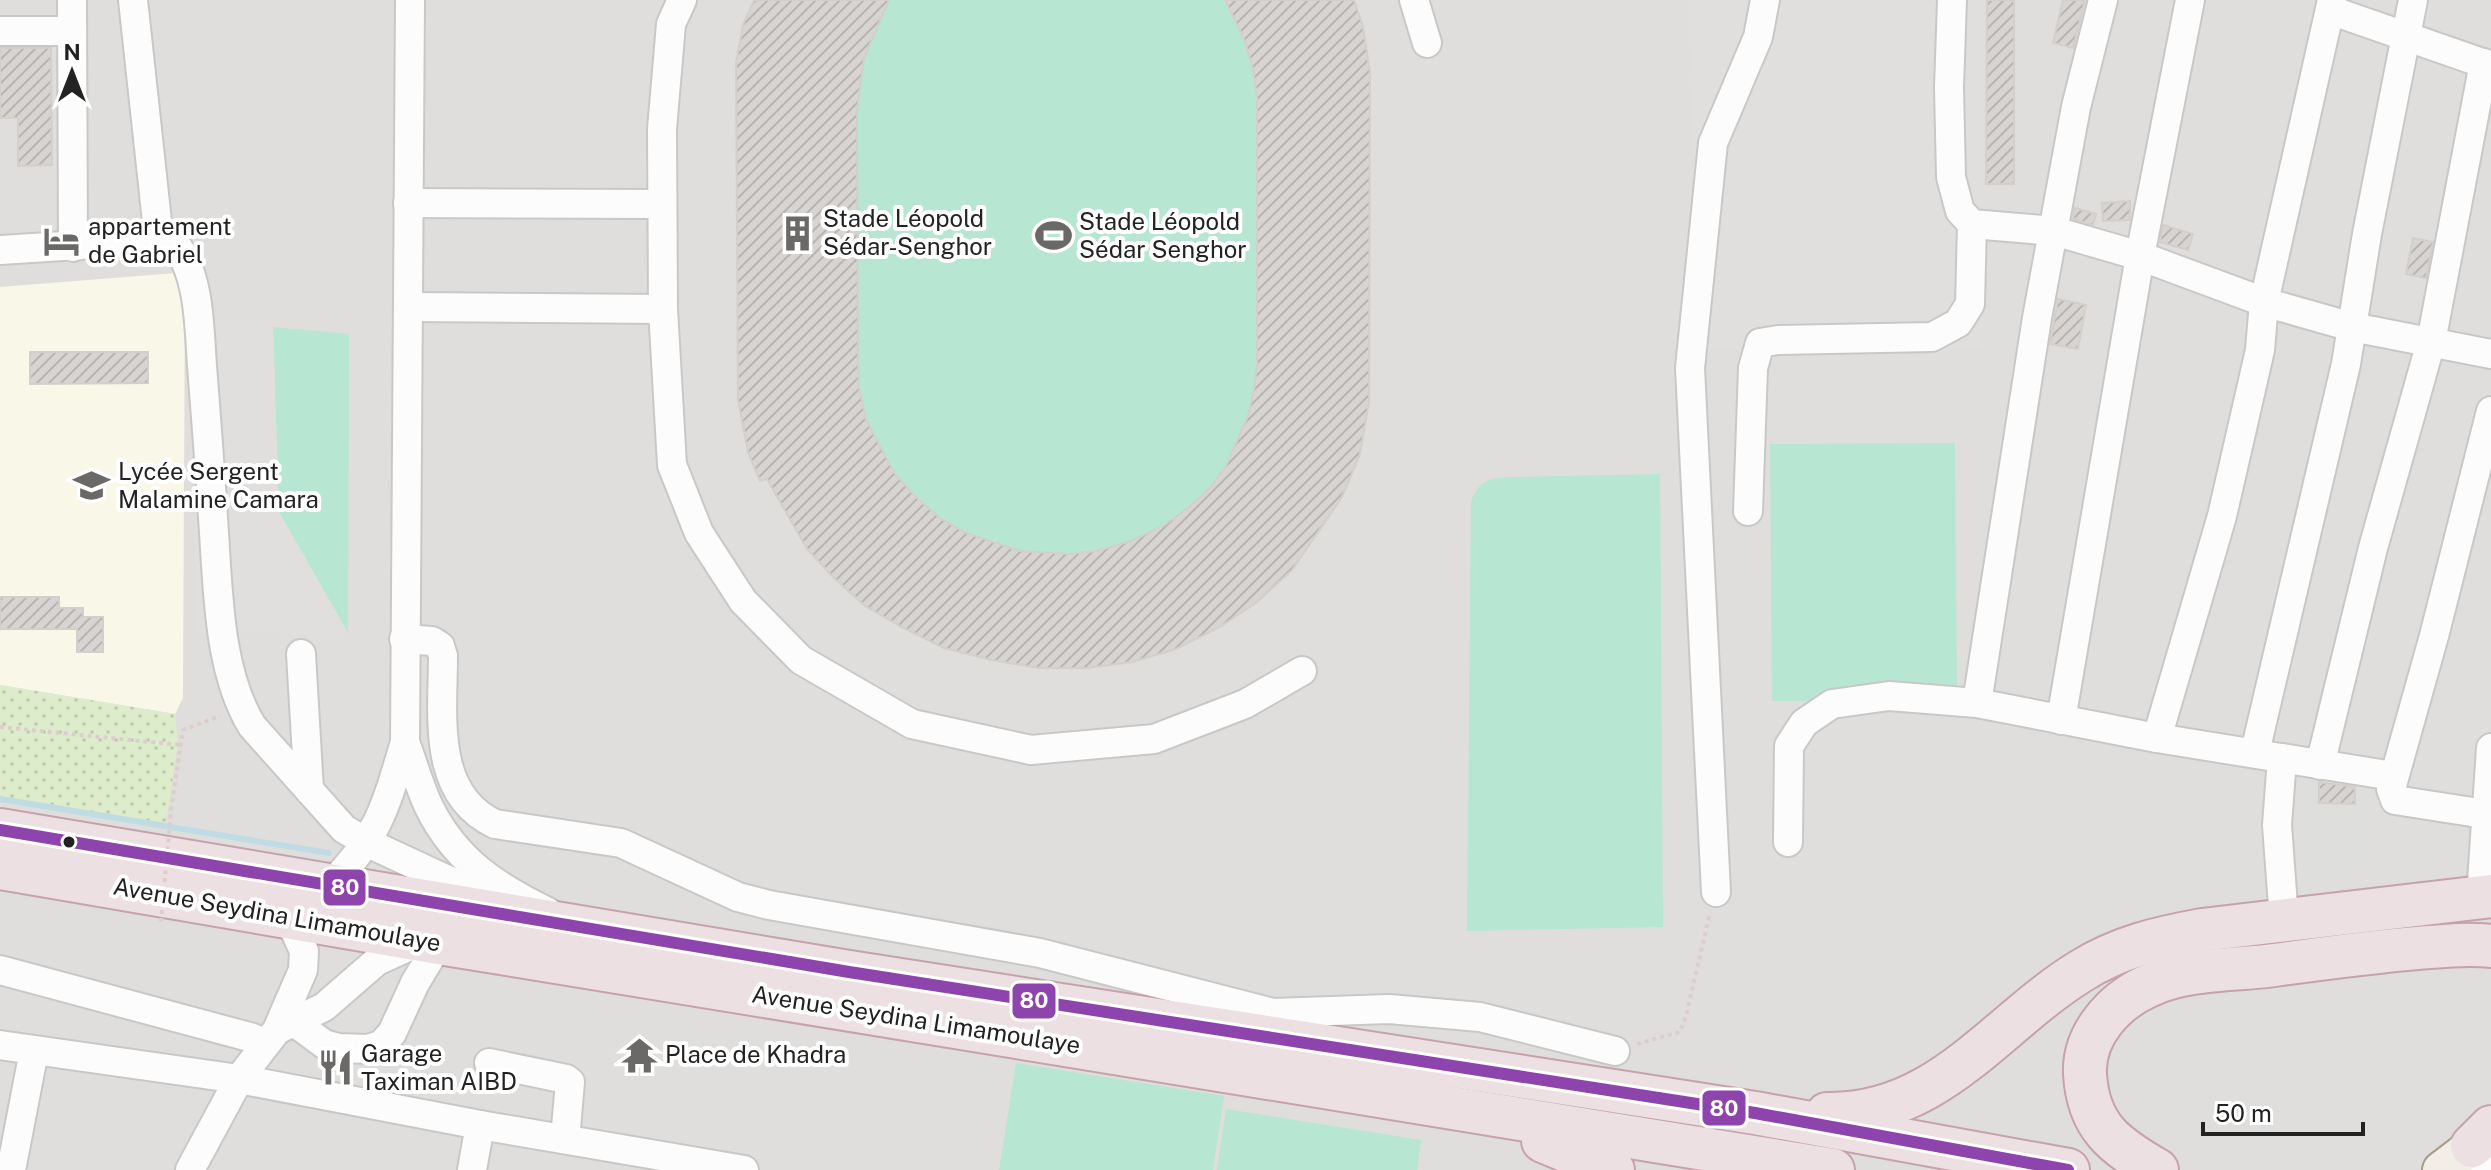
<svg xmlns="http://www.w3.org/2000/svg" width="2491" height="1170" font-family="'Public Sans',sans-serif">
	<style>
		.residential { fill: #dfdedc }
		.education { fill: #f8f7e8 }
		.religious { fill: #dededc }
		.garden { fill: url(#garden-dots) }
		.pitch { fill: #b7e6d2 }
		.parking { fill: #e0dfde }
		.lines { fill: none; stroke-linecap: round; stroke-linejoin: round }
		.stream { stroke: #bfdbe3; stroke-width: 6 }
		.building { fill: url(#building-hatch); stroke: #d3d0cc; stroke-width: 2 }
		.minor-casing { stroke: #c9c8c7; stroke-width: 32 }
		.major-casing { stroke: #a79c86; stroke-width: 40 }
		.highway-casing { stroke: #c5a2ac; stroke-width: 46 }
		.path { stroke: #dccecd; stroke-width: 4; stroke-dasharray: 4 4; stroke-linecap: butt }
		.minor { stroke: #fdfcfc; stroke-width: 28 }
		.major { stroke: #f3ede7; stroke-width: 36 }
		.highway { stroke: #ece0e2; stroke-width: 42 }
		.path-bridge { stroke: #dccecd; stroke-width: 4; stroke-dasharray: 4 4; stroke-linecap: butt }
		.bus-1-casing { stroke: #fff; stroke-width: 18 }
		.bus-1 { stroke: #8e44ad; stroke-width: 12 }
		.bus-dot { fill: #222; stroke: #fff; stroke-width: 3 }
		.labels { text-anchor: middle; stroke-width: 8; stroke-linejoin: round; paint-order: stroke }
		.poi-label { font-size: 24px; fill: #222; stroke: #fff; text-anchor: start }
		.street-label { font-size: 24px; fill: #222; stroke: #fff }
		.line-badge { stroke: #fff; stroke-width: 3 }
		.badge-label { font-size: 22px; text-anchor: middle; font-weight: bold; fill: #fff }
	</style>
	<defs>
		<pattern id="garden-dots" width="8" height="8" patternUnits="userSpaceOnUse" patternTransform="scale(2)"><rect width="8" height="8" fill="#ddeccb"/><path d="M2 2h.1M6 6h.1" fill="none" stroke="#bdcaae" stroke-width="1.8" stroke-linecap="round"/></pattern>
		<pattern id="building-hatch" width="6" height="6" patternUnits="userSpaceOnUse" patternTransform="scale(2)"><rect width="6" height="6" fill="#d7d4d2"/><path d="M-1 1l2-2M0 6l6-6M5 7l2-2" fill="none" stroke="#b8b6b4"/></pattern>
	</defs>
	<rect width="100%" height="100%" fill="#f0eeeb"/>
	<rect class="residential" x="0" y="0" width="2491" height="1170"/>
	<path class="education" d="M 176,273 L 185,282 L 183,698 L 175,714 L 0,685 L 0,287 Z"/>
	<path class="religious" d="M 2309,770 L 2359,773 L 2380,790 L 2357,882 L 2307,876 L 2300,780 Z"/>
	<path class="garden" d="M 0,685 L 175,714 L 178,743 L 166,823 L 0,796 Z"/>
	<g class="pitch">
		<path d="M 754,0 L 1354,0 L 1363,27 L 1370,72 C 1370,138 1370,204 1369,271 C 1369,301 1369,331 1369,361 C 1369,375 1371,390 1369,403 C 1365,421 1358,438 1353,455 C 1350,469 1347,483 1342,496 C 1334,513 1320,531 1309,547 C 1204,687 1006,704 866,606 C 820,574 793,528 768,479 L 760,481 L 748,452 L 738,400 L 736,62 L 743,25 Z"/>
		<path d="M 273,327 L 349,334 L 348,633 L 279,512 Z"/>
		<path d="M 1955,443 L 1957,700 L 1772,701 L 1770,444 Z"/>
		<path d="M 1660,474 L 1663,927 L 1467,931 L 1471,501 C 1480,479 1490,478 1512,477 Z"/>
		<path d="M 1016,1063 L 1224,1096 L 1213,1170 L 999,1170 Z"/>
		<path d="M 1226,1109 L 1421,1140 L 1417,1170 L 1217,1170 Z"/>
	</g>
	<g class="parking">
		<path d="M 1695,0 L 1981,0 L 1983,349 L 1691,350 Z"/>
		<path d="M 197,326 L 273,327 L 279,512 L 348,633 L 194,632 Z"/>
	</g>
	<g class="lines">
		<path class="stream" d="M 0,799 L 329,853"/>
	</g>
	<g class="building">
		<path d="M 754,0 L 889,0 L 864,58 L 857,111 L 858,356 L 859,387 L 866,420 L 895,474 L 916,497 L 940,518 L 964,532 L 1020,551 L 1070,554 L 1096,551 L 1131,541 L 1163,526 L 1188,508 L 1210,488 L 1226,466 L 1248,416 L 1254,389 L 1257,364 L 1257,98 L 1253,69 L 1244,39 L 1225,0 L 1354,0 L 1363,27 L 1370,72 L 1369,402 L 1360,454 L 1342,497 L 1292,570 L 1257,602 L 1220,627 L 1176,649 L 1132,662 L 1087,668 L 1039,668 L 992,660 L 944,648 L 902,627 L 865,606 L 834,578 L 807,549 L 767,479 L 760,481 L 748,452 L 738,400 L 736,62 L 743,25 Z"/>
		<path d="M 1987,0 L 2014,0 L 2014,184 L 1986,184 Z"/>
		<path d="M 2063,0 L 2085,0 L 2073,48 L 2053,43 Z"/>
		<path d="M 0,48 L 51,48 L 52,165 L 18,166 L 18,118 L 0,118 Z"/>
		<path d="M 2130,201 L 2130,220 L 2103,221 L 2102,203 Z"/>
		<path d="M 2075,208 L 2096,214 L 2093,225 L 2073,219 Z"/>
		<path d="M 2163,225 L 2193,234 L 2188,250 L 2160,242 Z"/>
		<path d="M 2413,238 L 2433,242 L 2426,278 L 2406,274 Z"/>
		<path d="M 2058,299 L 2086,305 L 2078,349 L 2050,344 Z"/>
		<path d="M 30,352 L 148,352 L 148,383 L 30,384 Z"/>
		<path d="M 0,597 L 59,597 L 59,608 L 83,608 L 83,617 L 103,617 L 103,652 L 77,652 L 77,629 L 0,629 Z"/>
		<path d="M 2319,782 L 2355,787 L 2355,804 L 2319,803 Z"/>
	</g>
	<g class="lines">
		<defs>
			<g id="minor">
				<path d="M 72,0 L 73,247"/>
				<path d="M 133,0 L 159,240"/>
				<path d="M 682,0 L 671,24 L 662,129 L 663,309 L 672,465 L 699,533 L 743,601 L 801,660 L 912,724 L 1031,750 L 1154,739 L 1245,704 L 1302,671"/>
				<path d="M 1414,0 L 1427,43"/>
				<path d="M 1952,0 L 1949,88 L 1951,177 L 1960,211 L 1972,224 L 2054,231 L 2140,256 L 2264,302 L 2352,327 L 2491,354"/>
				<path d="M 2330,10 L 2491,66"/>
				<path d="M 0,31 L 72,31"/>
				<path d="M 408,203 L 662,204"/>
				<path d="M 0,250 L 159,240 L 175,243 C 200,277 199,325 202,366 C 206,417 210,467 213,518 C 218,584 217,669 252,726 L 344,829 L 368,843 L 495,902"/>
				<path d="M 408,307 L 663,309"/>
				<path d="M 2491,411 L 2434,636 L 2391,789 L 2395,800 L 2491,815"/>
				<path d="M 1748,511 L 1753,368 L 1760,343 L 1778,340 L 1932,337 L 1958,323 L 1970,304 L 1972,224"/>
				<path d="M 404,639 L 432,641 L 440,646 L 443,656 C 443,715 431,794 495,824 L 621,843 L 738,897 L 769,905 L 1040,953 L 1273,1013 L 1389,1009 L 1480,1017 L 1615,1051"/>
				<path d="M 301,654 L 309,790"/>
				<path d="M 1977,703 L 2037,318 L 2076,107 L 2103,0"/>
				<path d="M 2061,720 L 2140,256 L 2190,0"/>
				<path d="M 2157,738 L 2222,516 L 2260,350 L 2264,302 L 2332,0"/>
				<path d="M 405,742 C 413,763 419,786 429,807 C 455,860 496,887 548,912"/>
				<path d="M 2255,752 L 2346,364 L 2367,234 L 2413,0"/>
				<path d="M 2282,758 L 2277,825 L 2284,920"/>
				<path d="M 2320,765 L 2373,548 L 2431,342 L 2484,63"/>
				<path d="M 1788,842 L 1789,746 L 1804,723 L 1832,704 L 1889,696 L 1977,703 L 2157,738 L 2393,776"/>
				<path d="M 330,885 C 379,837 386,805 405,742 L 410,0"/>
				<path d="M 1716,892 L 1690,368 L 1713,143 L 1758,37 L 1765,0"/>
				<path d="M 2481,897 L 2491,748"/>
				<path d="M 0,970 L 253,1038 L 265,1044"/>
				<path d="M 294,1022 L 324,1044 L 338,1048 L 368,1049 L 381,1045 L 392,1033 L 415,983 L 439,943"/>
				<path d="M 281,1028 L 324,1007 L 377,961 L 421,941"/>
				<path d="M 0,1045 L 239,1079 L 480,1125 L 744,1170"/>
				<path d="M 489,1063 L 566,1079 L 570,1082 L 565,1139"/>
				<path d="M 11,1170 L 34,1051"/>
				<path d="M 190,1170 L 239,1079 L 277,1030 L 303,970 L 304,951 L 288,916"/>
				<path d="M 472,1170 L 480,1125"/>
				<path d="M 2474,1170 L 2491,1157"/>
			</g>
			<path id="major" d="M 2441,1170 L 2491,1132"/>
			<g id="highway">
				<path d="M 0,830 L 849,972 L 1755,1113 L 2068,1170"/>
				<path d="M 0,868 L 439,943 L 1833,1170"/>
				<path d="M 1827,1114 C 1939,1116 1995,1024 2081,971 C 2119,947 2159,938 2202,930 L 2491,896"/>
				<path d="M 1543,1141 L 1613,1170"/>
				<path d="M 2472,1146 L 2491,1127"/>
				<path d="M 2157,1170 C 2115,1146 2088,1127 2085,1074 C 2083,1035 2114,1001 2148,986 C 2183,969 2230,970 2267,966 C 2318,959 2368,952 2418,948 C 2443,946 2467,943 2491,946"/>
			</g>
		</defs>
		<use href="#minor" class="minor-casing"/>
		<use href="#major" class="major-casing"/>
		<use href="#highway" class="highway-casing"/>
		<g class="path">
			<path d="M 0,727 L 181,745"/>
			<path d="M 171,810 L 183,730 L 220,716"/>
			<path d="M 1637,1044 L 1680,1032 L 1686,1016 L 1710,913"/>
		</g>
		<use href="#minor" class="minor"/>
		<use href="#major" class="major"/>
		<use href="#highway" class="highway"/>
		<path class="path-bridge" d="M 161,922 L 171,810"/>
		<defs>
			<path id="bus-1" d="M 0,830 L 849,972 L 1755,1113 L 2068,1170"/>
		</defs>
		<use href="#bus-1" class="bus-1-casing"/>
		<use href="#bus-1" class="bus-1"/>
	</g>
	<defs>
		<symbol id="building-bare" viewBox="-9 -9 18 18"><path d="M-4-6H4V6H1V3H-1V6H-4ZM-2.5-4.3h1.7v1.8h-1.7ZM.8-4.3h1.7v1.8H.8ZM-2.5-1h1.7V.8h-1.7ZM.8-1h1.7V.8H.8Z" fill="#6a6968" stroke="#fff" stroke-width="2.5" paint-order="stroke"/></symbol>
		<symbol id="stadium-bare" viewBox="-9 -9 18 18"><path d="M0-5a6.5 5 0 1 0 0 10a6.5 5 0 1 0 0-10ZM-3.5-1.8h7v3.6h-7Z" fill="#6a6968" stroke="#fff" stroke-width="2.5" paint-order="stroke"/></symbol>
		<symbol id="hotel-bare" viewBox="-9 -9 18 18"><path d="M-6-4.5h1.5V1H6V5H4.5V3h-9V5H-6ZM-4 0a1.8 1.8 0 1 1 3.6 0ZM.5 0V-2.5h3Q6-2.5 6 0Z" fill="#6a6968" stroke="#fff" stroke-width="2.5" paint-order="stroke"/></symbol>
		<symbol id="school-bare" viewBox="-9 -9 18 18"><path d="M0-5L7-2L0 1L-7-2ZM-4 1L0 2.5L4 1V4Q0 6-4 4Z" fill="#6a6968" stroke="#fff" stroke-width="2.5" paint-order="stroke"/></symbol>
		<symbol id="temple-bare" viewBox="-9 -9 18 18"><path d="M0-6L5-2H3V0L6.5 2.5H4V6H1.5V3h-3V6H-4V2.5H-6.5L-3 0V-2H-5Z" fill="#6a6968" stroke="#fff" stroke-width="2.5" paint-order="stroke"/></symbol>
		<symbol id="restaurant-bare" viewBox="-9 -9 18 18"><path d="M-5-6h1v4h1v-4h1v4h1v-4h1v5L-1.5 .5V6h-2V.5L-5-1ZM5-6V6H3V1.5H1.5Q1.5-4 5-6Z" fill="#6a6968" stroke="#fff" stroke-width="2.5" paint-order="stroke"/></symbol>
	</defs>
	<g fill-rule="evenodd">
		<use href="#building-bare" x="772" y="208" width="51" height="51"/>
		<use href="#stadium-bare" x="1028" y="210" width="51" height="51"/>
		<use href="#hotel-bare" x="36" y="216" width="51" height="51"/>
		<use href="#school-bare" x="66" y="460" width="51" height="51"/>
		<use href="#temple-bare" x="614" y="1030" width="51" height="51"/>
		<use href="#restaurant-bare" x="310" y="1042" width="51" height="51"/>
	</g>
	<circle class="bus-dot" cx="69" cy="842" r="7"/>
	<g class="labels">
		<g class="poi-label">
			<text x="823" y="227">Stade Léopold<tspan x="823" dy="28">Sédar-Senghor</tspan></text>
			<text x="1079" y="230">Stade Léopold<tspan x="1079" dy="28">Sédar Senghor</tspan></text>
			<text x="88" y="235">appartement<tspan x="88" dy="28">de Gabriel</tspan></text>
			<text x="118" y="480">Lycée Sergent<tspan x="118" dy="28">Malamine Camara</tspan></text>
			<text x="361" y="1062">Garage<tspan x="361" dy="28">Taximan AIBD</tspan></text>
			<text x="665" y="1063">Place de Khadra</text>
		</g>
		<g class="street-label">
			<text transform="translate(277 915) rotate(10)" y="8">Avenue Seydina Limamoulaye</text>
			<text transform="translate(916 1020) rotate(9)" y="8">Avenue Seydina Limamoulaye</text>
		</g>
	</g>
	<g class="line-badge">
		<rect x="322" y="868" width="45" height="39" rx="8" fill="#8e44ad"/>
		<rect x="1011" y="982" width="46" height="38" rx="8" fill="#8e44ad"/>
		<rect x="1701" y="1089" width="46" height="38" rx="8" fill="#8e44ad"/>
	</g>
	<g class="badge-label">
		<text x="345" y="895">80</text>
		<text x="1034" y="1008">80</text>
		<text x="1724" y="1116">80</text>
	</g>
	<g transform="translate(72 72)" stroke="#ffffff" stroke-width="6" paint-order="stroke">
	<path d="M0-6L14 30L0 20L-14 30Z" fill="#222222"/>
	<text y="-12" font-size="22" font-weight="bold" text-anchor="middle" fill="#222222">N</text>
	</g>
	<path d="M2203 1122v12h160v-12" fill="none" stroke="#222222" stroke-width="4"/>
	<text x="2215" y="1122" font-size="24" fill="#222222" stroke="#ffffff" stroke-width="6" paint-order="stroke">50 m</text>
</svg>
